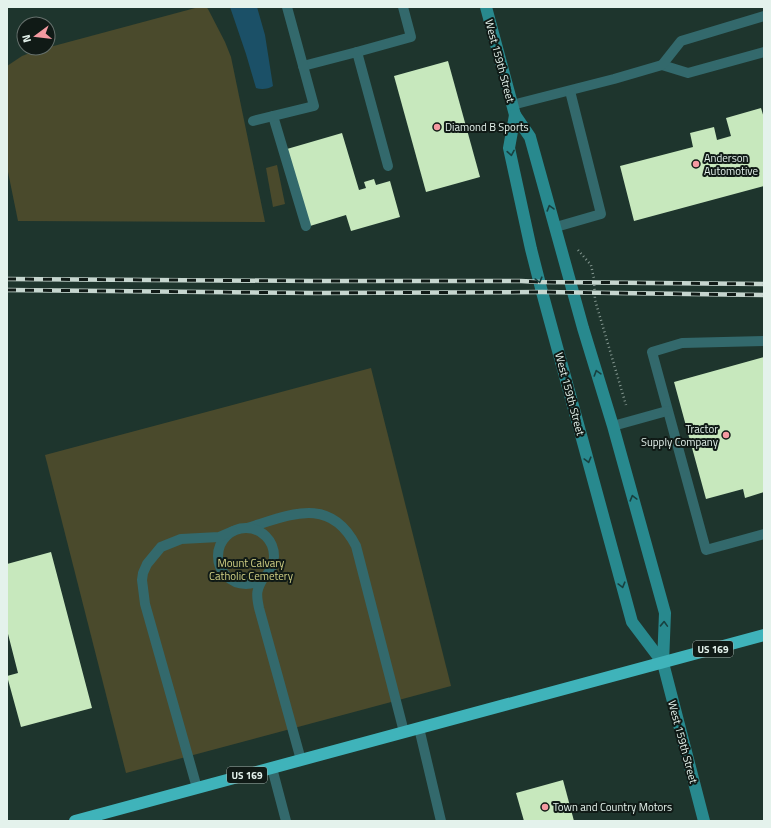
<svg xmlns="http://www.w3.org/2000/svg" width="771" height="828" font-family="'Titillium Web',sans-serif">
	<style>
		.green { fill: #4a4a2c }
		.water { fill: #1b5067 }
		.building { fill: #c7e8bd }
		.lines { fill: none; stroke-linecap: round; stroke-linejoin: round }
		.path { stroke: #869992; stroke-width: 2.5; stroke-dasharray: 1 3; stroke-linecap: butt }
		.lane { stroke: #33696c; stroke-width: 10 }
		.secondary { stroke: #28898e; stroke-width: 12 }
		.highway { stroke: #3fb3ba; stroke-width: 12 }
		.rail-casing { stroke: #c6d6cf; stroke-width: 4.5 }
		.rail { stroke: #101a16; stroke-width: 3; stroke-dasharray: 9; stroke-linecap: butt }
		.oneway { stroke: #184140 }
		.poi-dot { fill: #f49aa1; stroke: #101a16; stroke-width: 1.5 }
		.labels { text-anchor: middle; stroke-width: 4; stroke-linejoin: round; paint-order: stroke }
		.shield { fill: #101a16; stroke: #a4b1ac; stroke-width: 1 }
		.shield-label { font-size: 10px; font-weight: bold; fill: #e4f2ec }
		.street-label { font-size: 11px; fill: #e4f2ec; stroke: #101a16 }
		.poi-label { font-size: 11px; fill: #e4f2ec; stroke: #101a16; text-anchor: start }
		.park-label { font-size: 11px; fill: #d2d185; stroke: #101a16 }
	</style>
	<rect width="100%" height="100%" fill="#1e352d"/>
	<g class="green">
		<path d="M 199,7 L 206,7 L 208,9 L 225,42 L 231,57 L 265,222 L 18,221 L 7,167 L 7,66 L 22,56 L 35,51 Z"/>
		<path d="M 277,165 L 285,204 L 273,207 L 266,168 Z"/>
		<path d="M 371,368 L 451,686 L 126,773 L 45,455 Z"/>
	</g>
	<path class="water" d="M 230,7 L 257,7 L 265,35 L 273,86 C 269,89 261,90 256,88 L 246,54 Z"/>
	<g class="building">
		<path d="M 448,61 L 480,177 L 426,192 L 394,76 Z"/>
		<path d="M 761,108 L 764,118 L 764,186 L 634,221 L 620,166 L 693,147 L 690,133 L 714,127 L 717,140 L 731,136 L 726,118 Z"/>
		<path d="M 342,133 L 359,190 L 366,188 L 364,182 L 374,179 L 376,185 L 390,181 L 400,217 L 351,231 L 346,215 L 310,226 L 287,149 Z"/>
		<path d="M 764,357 L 764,492 L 745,498 L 743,489 L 706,499 L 674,382 Z"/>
		<path d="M 51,552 L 92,708 L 21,727 L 7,676 L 18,673 L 7,630 L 7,564 Z"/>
		<path d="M 563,780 L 574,821 L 524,821 L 516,793 Z"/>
	</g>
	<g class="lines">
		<path class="path" d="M 578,250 L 591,265 L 594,279 L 595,300 L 626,405"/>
		<g class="lane">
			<path d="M 357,52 L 411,37 L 403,7"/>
			<path d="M 662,65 L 688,73 L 764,52"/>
			<path d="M 303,66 L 357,52 L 388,166"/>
			<path d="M 512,105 L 614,79 L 662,65 L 681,41 L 764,16"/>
			<path d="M 273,116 L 306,226"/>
			<path d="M 253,121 L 314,106 L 287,7"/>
			<path d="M 556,227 L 601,214 L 570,91"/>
			<path d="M 764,341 L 682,343 L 652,352 L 706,550 L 764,534"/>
			<path d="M 613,426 L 667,411"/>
			<path d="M 247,528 C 290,515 330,495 356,546 L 404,732"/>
			<circle cx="246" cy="556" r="28"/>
			<path d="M 264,577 C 256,590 256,594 259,608 L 301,760"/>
			<path d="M 419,728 L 441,821"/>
			<path d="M 272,768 L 286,821"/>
			<path d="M 197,788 L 145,604 L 142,580 L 143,573 L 147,564 L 161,547 L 181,539 L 219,537 L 233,531"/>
		</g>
		<g class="secondary">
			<path d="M 486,7 L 515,115 L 530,137 L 583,328 L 613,426 L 665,613 L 663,663 L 704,821"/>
			<path d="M 515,115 L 509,148 L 531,249 L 542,292 L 632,622 L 663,663"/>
		</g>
		<path class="highway" d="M 75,821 L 764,635"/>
		<defs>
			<g id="rail">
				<path d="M 7,279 L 313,281 L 521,281 L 540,282 L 764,284"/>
				<path d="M 7,290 L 314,293 L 542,292 L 764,295"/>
			</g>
		</defs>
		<use href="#rail" class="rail-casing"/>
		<use href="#rail" class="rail"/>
	</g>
	<defs><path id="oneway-chevron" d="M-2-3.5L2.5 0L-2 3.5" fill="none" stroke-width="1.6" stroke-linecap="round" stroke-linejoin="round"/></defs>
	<g class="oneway">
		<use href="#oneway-chevron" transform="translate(511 153) rotate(80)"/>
		<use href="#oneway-chevron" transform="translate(550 208) rotate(-106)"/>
		<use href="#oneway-chevron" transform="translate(539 280) rotate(75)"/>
		<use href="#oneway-chevron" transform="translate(597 373) rotate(-107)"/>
		<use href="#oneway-chevron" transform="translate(588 460) rotate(75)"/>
		<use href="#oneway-chevron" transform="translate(633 498) rotate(-105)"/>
		<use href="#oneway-chevron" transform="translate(622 585) rotate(75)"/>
		<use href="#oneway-chevron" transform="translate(664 624) rotate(-88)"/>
	</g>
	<g class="poi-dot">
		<circle cx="437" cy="127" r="4"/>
		<circle cx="696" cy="164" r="4"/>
		<circle cx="726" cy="435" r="4"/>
		<circle cx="545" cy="807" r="4"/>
	</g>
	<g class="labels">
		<g class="shield">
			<rect x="693" y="641" width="40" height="16" rx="3"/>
			<rect x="227" y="767" width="40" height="16" rx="3"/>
		</g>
		<g class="shield-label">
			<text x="713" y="653">US 169</text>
			<text x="247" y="779">US 169</text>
		</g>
		<g class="street-label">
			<text transform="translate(500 61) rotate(75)" y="4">West 159th Street</text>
			<text transform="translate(570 394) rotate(75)" y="4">West 159th Street</text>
			<text transform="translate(683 742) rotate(75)" y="4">West 159th Street</text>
		</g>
		<g class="poi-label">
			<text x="445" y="131">Diamond B Sports</text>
			<text x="704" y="162">Anderson<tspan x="704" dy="13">Automotive</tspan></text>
			<text x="718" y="433" text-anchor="end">Tractor<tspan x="718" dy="13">Supply Company</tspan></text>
			<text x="553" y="811">Town and Country Motors</text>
		</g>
		<g class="park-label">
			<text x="251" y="567">Mount Calvary<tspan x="251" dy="13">Catholic Cemetery</tspan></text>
		</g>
	</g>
	<rect width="771" height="828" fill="none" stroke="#e4f2ec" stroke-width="16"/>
	<g transform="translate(36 36) rotate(255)"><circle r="19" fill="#101a16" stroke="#65706c"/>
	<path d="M0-3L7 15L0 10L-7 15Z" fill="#f49aa1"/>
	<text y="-6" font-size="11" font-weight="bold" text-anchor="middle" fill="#e4f2ec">N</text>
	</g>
</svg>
